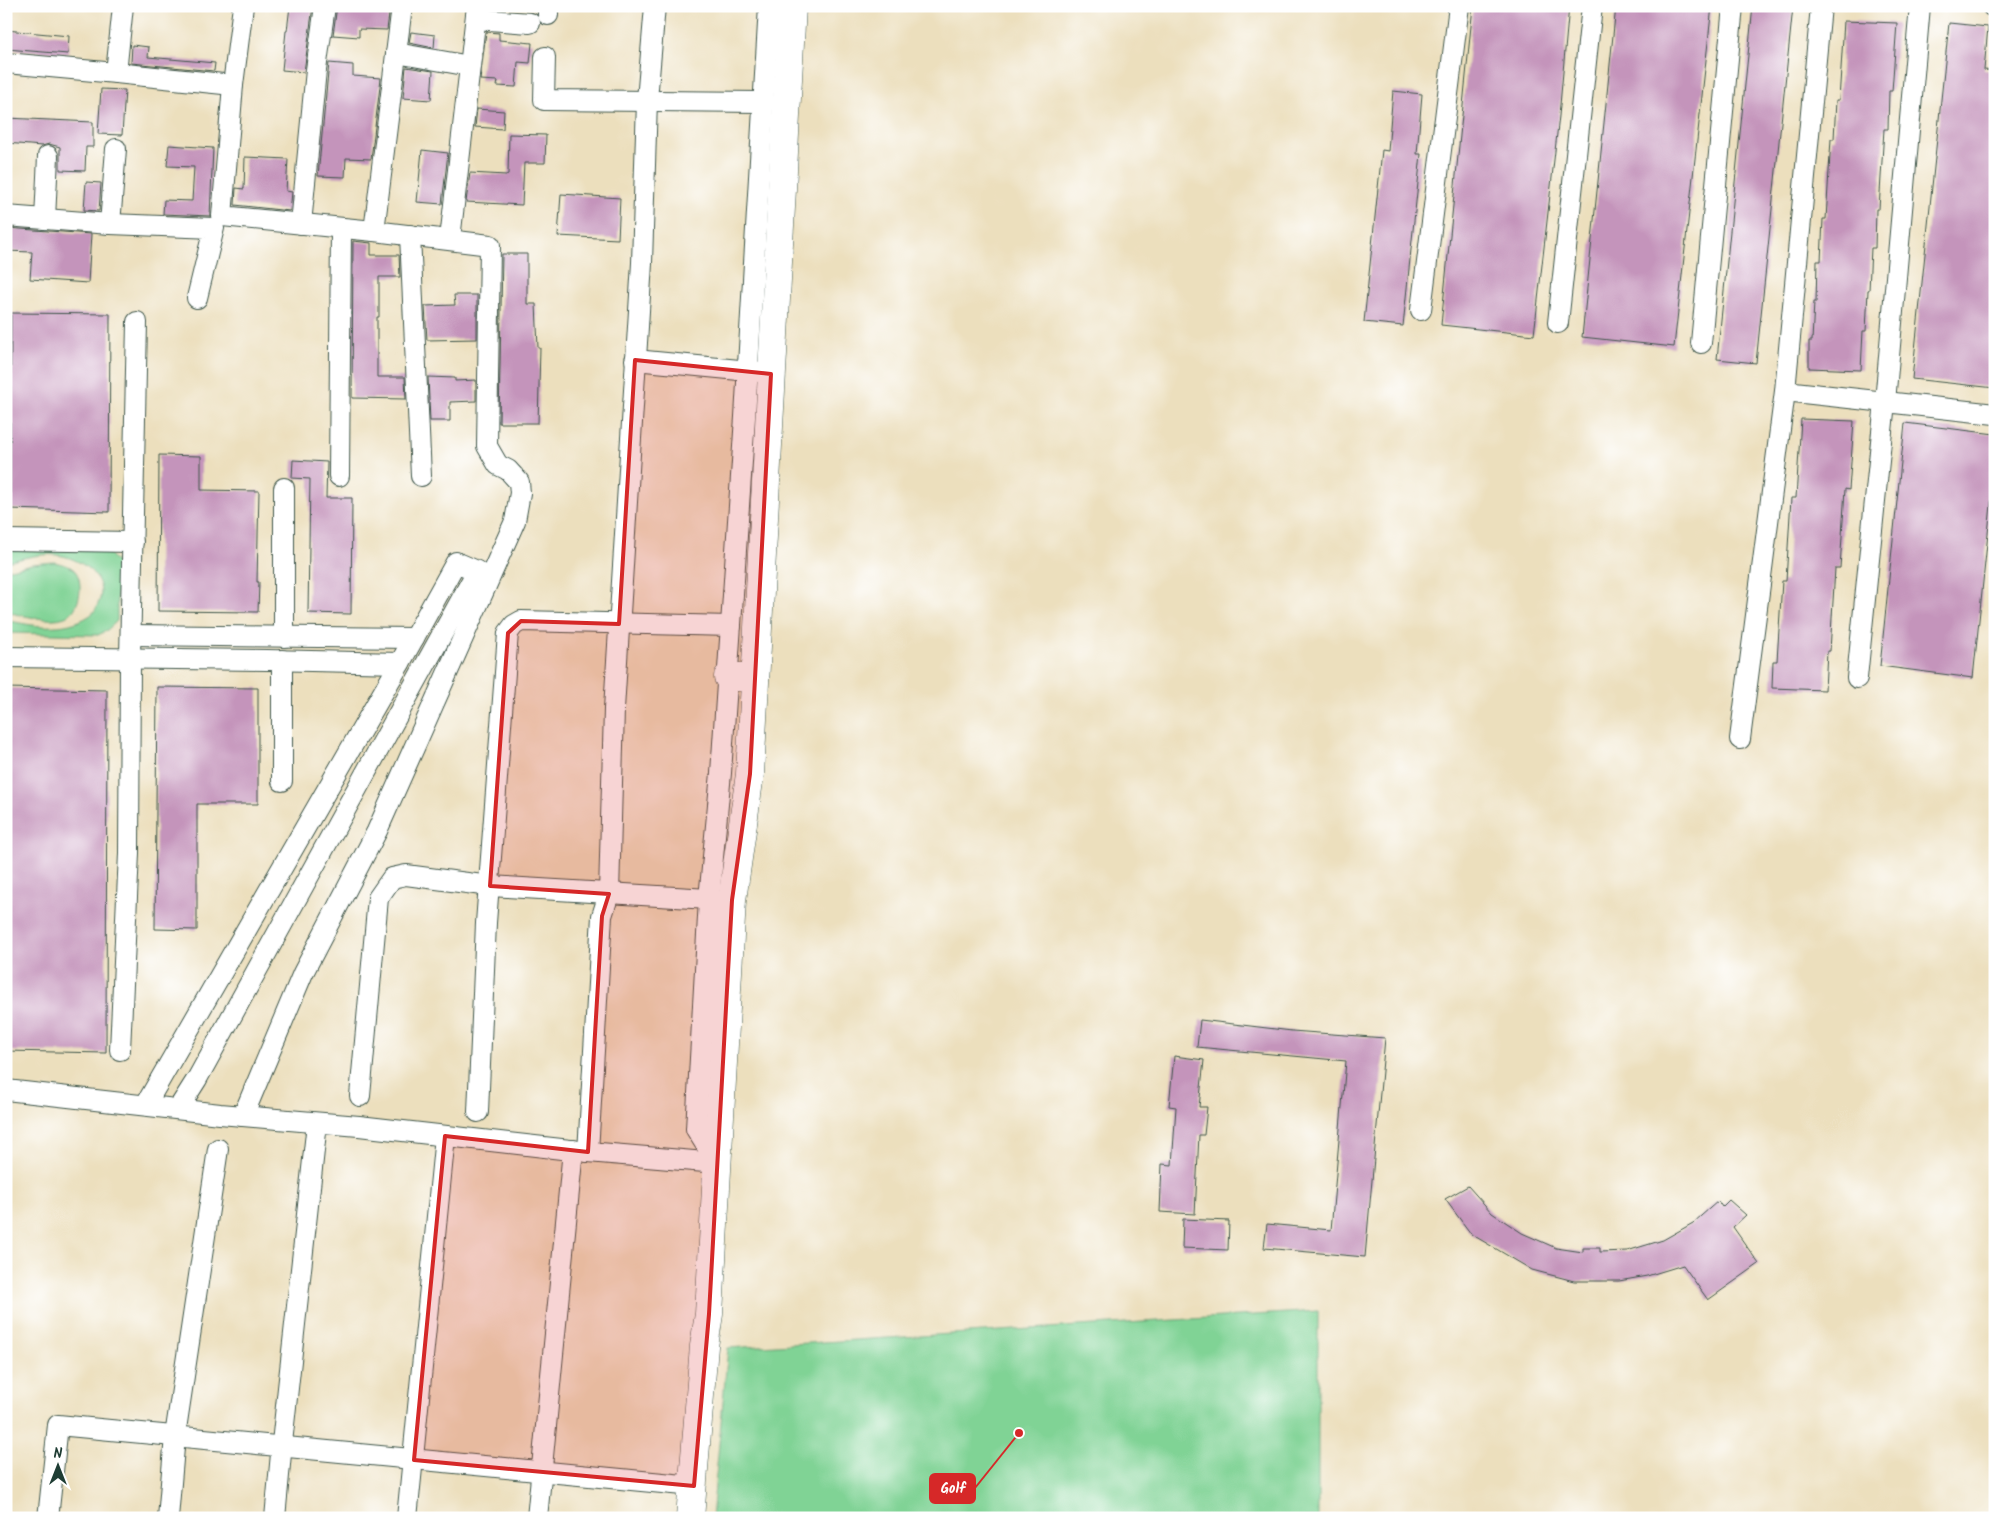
<svg xmlns="http://www.w3.org/2000/svg" width="2001" height="1524" font-family="Kalam,sans-serif">
	<style>
		.green { fill: #80d395; stroke: #508864 }
		.building { fill: #c494bb }
		.lines { fill: none; stroke-linecap: round; stroke-linejoin: round }
		.street-casing { stroke: #3e5549; stroke-width: 22 }
		.secondary-casing { stroke: #3e5549; stroke-width: 29 }
		.street { stroke: #fff; stroke-width: 20 }
		.secondary { stroke: #fff; stroke-width: 28 }
		.marked { fill: #d62828; fill-opacity: 0.2; stroke: #d62828; stroke-width: 4; stroke-linejoin: round }
		.leader { fill: none; stroke: #d62828; stroke-width: 2 }
		.callout-dot { fill: #d62828; stroke: #fff; stroke-width: 2 }
		.callout { fill: #d62828; stroke: #d62828; stroke-width: 2 }
		.callout-label { font-size: 14px; text-anchor: middle; font-weight: bold; fill: #fff }
	</style>
	<rect width="100%" height="100%" fill="#fff"/>
	<filter id="ink" filterUnits="userSpaceOnUse"><feTurbulence type="fractalNoise" baseFrequency=".02" numOctaves="2"/><feDisplacementMap in="SourceGraphic" scale="10" xChannelSelector="R" yChannelSelector="G"/><feConvolveMatrix kernelMatrix="1 2 1 2 8 2 1 2 1" color-interpolation-filters="sRGB"/></filter>
	<filter id="wash" filterUnits="userSpaceOnUse"><feTurbulence type="fractalNoise" baseFrequency=".0096" numOctaves="4" result="noise"/><feDisplacementMap in="SourceGraphic" scale="20" xChannelSelector="R" yChannelSelector="G"/><feGaussianBlur stdDeviation="1.12" result="paint"/><feColorMatrix in="noise" values="0 0 0 0 0 0 0 0 0 0 0 0 0 0 0 0 0 1.4 0 .05"/><feComposite in="paint" operator="in"/></filter>
	<g filter="url(#wash)">
		<rect width="100%" height="100%" fill="#ecdfbd"/>
		<g class="green">
			<path d="M 6,545 L 106,550 L 117,563 L 117,621 L 106,631 L 98,635 L 6,633 L 6,620 C 32,626 64,632 89,616 C 93,614 96,609 98,604 C 111,578 79,557 56,555 C 39,553 22,559 6,562 Z"/>
			<path d="M 54,562 C 62,564 71,565 76,572 C 84,584 80,611 65,617 C 49,623 22,615 6,612 L 6,570 L 32,564 Z"/>
			<path d="M 1318,1311 L 1318,1518 L 712,1518 L 728,1348 Z"/>
		</g>
		<g id="blocks">
			<g class="building">
				<path d="M 290,6 L 313,6 L 304,72 L 282,70 L 286,31 L 287,31 Z"/>
				<path d="M 337,6 L 390,6 L 387,30 L 359,29 L 359,37 L 333,35 Z"/>
				<path d="M 1473,6 L 1569,6 L 1559,116 L 1534,335 L 1441,325 Z"/>
				<path d="M 1616,6 L 1712,6 L 1674,347 L 1582,337 Z"/>
				<path d="M 1753,6 L 1793,7 L 1756,363 L 1717,359 Z"/>
				<path d="M 1844,21 L 1897,23 L 1892,91 L 1889,91 L 1888,129 L 1884,129 L 1879,209 L 1876,209 L 1875,248 L 1871,248 L 1869,290 L 1868,290 L 1866,331 L 1863,331 L 1861,370 L 1809,368 L 1809,341 L 1812,341 L 1814,302 L 1816,302 L 1817,261 L 1821,261 L 1823,219 L 1826,219 L 1831,139 L 1834,139 L 1836,100 L 1839,100 Z"/>
				<path d="M 1949,23 L 1988,27 L 1984,70 L 1995,71 L 1995,388 L 1912,379 Z"/>
				<path d="M 6,30 L 69,36 L 68,54 L 6,49 Z"/>
				<path d="M 411,32 L 435,35 L 434,48 L 409,43 Z"/>
				<path d="M 486,32 L 499,33 L 499,40 L 532,43 L 530,63 L 518,62 L 516,87 L 497,86 L 498,81 L 480,80 Z"/>
				<path d="M 132,45 L 149,47 L 148,57 L 215,63 L 214,71 L 131,63 Z"/>
				<path d="M 329,63 L 353,65 L 353,76 L 381,78 L 371,159 L 346,158 L 345,177 L 318,176 Z"/>
				<path d="M 406,67 L 433,71 L 431,100 L 403,98 Z"/>
				<path d="M 101,89 L 125,90 L 122,135 L 98,134 Z"/>
				<path d="M 1393,91 L 1422,94 L 1417,154 L 1421,154 L 1403,326 L 1364,322 L 1382,150 L 1388,151 Z"/>
				<path d="M 477,109 L 504,111 L 503,129 L 475,127 Z"/>
				<path d="M 6,118 L 93,122 L 93,147 L 86,147 L 85,171 L 60,170 L 60,147 L 49,144 L 42,146 L 6,143 Z"/>
				<path d="M 509,134 L 546,135 L 545,163 L 524,163 L 522,205 L 466,202 L 470,173 L 506,175 L 508,174 Z"/>
				<path d="M 169,145 L 213,148 L 210,216 L 163,214 L 164,200 L 192,201 L 194,167 L 167,166 Z"/>
				<path d="M 422,150 L 448,153 L 442,204 L 417,202 Z"/>
				<path d="M 245,157 L 288,159 L 286,191 L 292,192 L 290,211 L 235,205 L 236,188 L 244,189 Z"/>
				<path d="M 86,182 L 101,183 L 99,211 L 84,210 Z"/>
				<path d="M 561,194 L 620,198 L 618,239 L 558,236 Z"/>
				<path d="M 6,228 L 91,234 L 88,283 L 30,279 L 32,252 L 6,251 Z"/>
				<path d="M 353,241 L 371,243 L 371,255 L 399,255 L 400,277 L 379,277 L 379,317 L 377,317 L 377,377 L 405,377 L 406,399 L 352,398 Z"/>
				<path d="M 502,254 L 527,254 L 527,304 L 536,304 L 538,348 L 540,348 L 538,423 L 499,423 Z"/>
				<path d="M 454,295 L 477,295 L 477,339 L 427,340 L 425,306 L 455,305 Z"/>
				<path d="M 11,313 L 110,314 L 109,512 L 10,509 Z"/>
				<path d="M 428,377 L 455,378 L 455,381 L 476,380 L 476,401 L 450,402 L 450,421 L 430,421 Z"/>
				<path d="M 1801,419 L 1854,421 L 1849,490 L 1845,489 L 1840,568 L 1835,568 L 1830,651 L 1827,651 L 1825,690 L 1772,688 L 1773,661 L 1777,661 L 1782,581 L 1786,581 L 1791,498 L 1796,498 Z"/>
				<path d="M 1905,423 L 1995,434 L 1995,466 L 1973,678 L 1880,666 Z"/>
				<path d="M 159,455 L 201,456 L 201,490 L 259,491 L 257,582 L 259,582 L 258,612 L 158,611 Z"/>
				<path d="M 293,460 L 327,462 L 326,498 L 352,498 L 351,614 L 308,613 L 310,479 L 292,478 Z"/>
				<path d="M 157,687 L 258,688 L 258,804 L 197,804 L 197,930 L 155,929 Z"/>
				<path d="M 6,688 L 107,690 L 106,1053 L 6,1051 Z"/>
				<path d="M 1200,1020 L 1292,1031 L 1385,1038 L 1365,1257 L 1264,1248 L 1267,1224 L 1331,1230 L 1346,1061 L 1197,1047 Z"/>
				<path d="M 1174,1056 L 1204,1060 L 1199,1107 L 1207,1107 L 1204,1135 L 1199,1135 L 1195,1214 L 1160,1212 L 1162,1164 L 1172,1165 L 1176,1107 L 1169,1106 Z"/>
				<path d="M 1468,1186 L 1492,1213 L 1522,1233 L 1556,1248 L 1583,1252 L 1583,1248 L 1600,1248 L 1600,1252 L 1627,1251 L 1663,1240 L 1693,1223 L 1718,1201 L 1722,1207 L 1729,1200 L 1746,1215 L 1733,1227 L 1759,1264 L 1708,1300 L 1683,1265 L 1647,1276 L 1619,1281 L 1574,1281 L 1532,1270 L 1471,1234 L 1445,1199 Z"/>
				<path d="M 1183,1219 L 1229,1221 L 1228,1250 L 1182,1248 Z"/>
			</g>
		</g>
	</g>
	<g filter="url(#ink)">
		<use href="#blocks" fill-opacity="0" stroke="#3e5549" stroke-width="1"/>
		<g class="lines">
			<defs>
				<g id="street">
					<path d="M 1821,6 L 1785,391 L 1995,414"/>
					<path d="M 1992,6 L 1995,7"/>
					<path d="M 548,15 L 548,6"/>
					<path d="M 476,19 L 530,23"/>
					<path d="M 396,53 L 470,66"/>
					<path d="M 545,57 L 544,100 L 762,102"/>
					<path d="M 6,63 L 116,73 L 123,6"/>
					<path d="M 116,73 L 233,85 L 243,6"/>
					<path d="M 233,85 L 222,216 L 374,231 L 490,245 L 487,446 L 498,465 L 508,470 L 519,482 L 520,493 L 515,521 L 377,831 L 303,973 L 243,1116"/>
					<path d="M 6,216 L 110,224 L 214,228 L 197,298"/>
					<path d="M 45,219 L 48,156"/>
					<path d="M 110,224 L 116,149"/>
					<path d="M 301,224 L 316,70 L 325,6"/>
					<path d="M 374,231 L 402,6"/>
					<path d="M 410,235 L 421,476"/>
					<path d="M 450,239 L 477,6"/>
					<path d="M 1421,310 L 1459,6"/>
					<path d="M 1558,323 L 1592,6"/>
					<path d="M 1701,343 L 1733,6"/>
					<path d="M 635,360 L 760,372"/>
					<path d="M 339,476 L 341,228"/>
					<path d="M 6,540 L 133,542"/>
					<path d="M 131,635 L 414,638"/>
					<path d="M 284,637 L 284,488"/>
					<path d="M 6,657 L 267,660 L 400,663"/>
					<path d="M 282,660 L 282,781"/>
					<path d="M 1857,678 L 1885,402 L 1920,6"/>
					<path d="M 1740,739 L 1785,391"/>
					<path d="M 120,1050 L 129,853 L 130,658 L 137,322"/>
					<path d="M 6,1090 L 220,1114 L 359,1126 L 588,1152 L 717,1163"/>
					<path d="M 360,1096 L 378,898 L 392,878 L 406,875 L 490,886 L 709,899"/>
					<path d="M 146,1104 L 400,663 L 456,562 L 477,571 L 197,1079 L 178,1109"/>
					<path d="M 478,1112 L 486,923 L 508,633 L 514,625 L 521,621 L 731,626"/>
					<path d="M 588,1152 L 602,916 L 609,894 L 614,709 L 642,263 L 647,100 L 655,6"/>
					<path d="M 717,1163 L 696,1129 L 709,899 L 721,773 L 745,417 L 769,6"/>
					<path d="M 48,1518 L 58,1425 L 694,1486"/>
					<path d="M 168,1518 L 175,1436 L 218,1149"/>
					<path d="M 275,1518 L 282,1443 L 317,1123"/>
					<path d="M 407,1518 L 445,1136"/>
					<path d="M 537,1518 L 573,1150"/>
				</g>
				<g id="secondary">
					<path d="M 728,677 L 755,677"/>
					<path d="M 690,1518 L 704,1346 L 709,1314 L 732,900 L 750,774 L 792,6"/>
				</g>
			</defs>
			<use href="#street" class="street-casing"/>
			<use href="#secondary" class="secondary-casing"/>
			<use href="#street" class="street"/>
			<use href="#secondary" class="secondary"/>
		</g>
	</g>
	<path class="marked" d="M 635,360 L 771,374 L 750,774 L 732,900 L 709,1314 L 694,1486 L 414,1460 L 445,1136 L 588,1152 L 602,916 L 609,894 L 490,886 L 508,633 L 521,621 L 619,624 Z"/>
	<path class="leader" d="M1019 1433L975 1488"/>
	<circle class="callout-dot" cx="1019" cy="1433" r="5"/>
	<rect class="callout" x="930" y="1474" width="45" height="29" rx="5"/>
	<g class="callout-label">
		<text x="953" y="1493">Golf</text>
	</g>
	<rect width="2001" height="1524" fill="none" stroke="#fff" stroke-width="25"/>
	<g transform="translate(58 1466)" stroke="#ffffff" stroke-width="4" paint-order="stroke">
	<path d="M0-4L9 19L0 12L-9 19Z" fill="#1f3d34"/>
	<text y="-8" font-size="14" font-weight="bold" text-anchor="middle" fill="#1f3d34">N</text>
	</g>
</svg>
